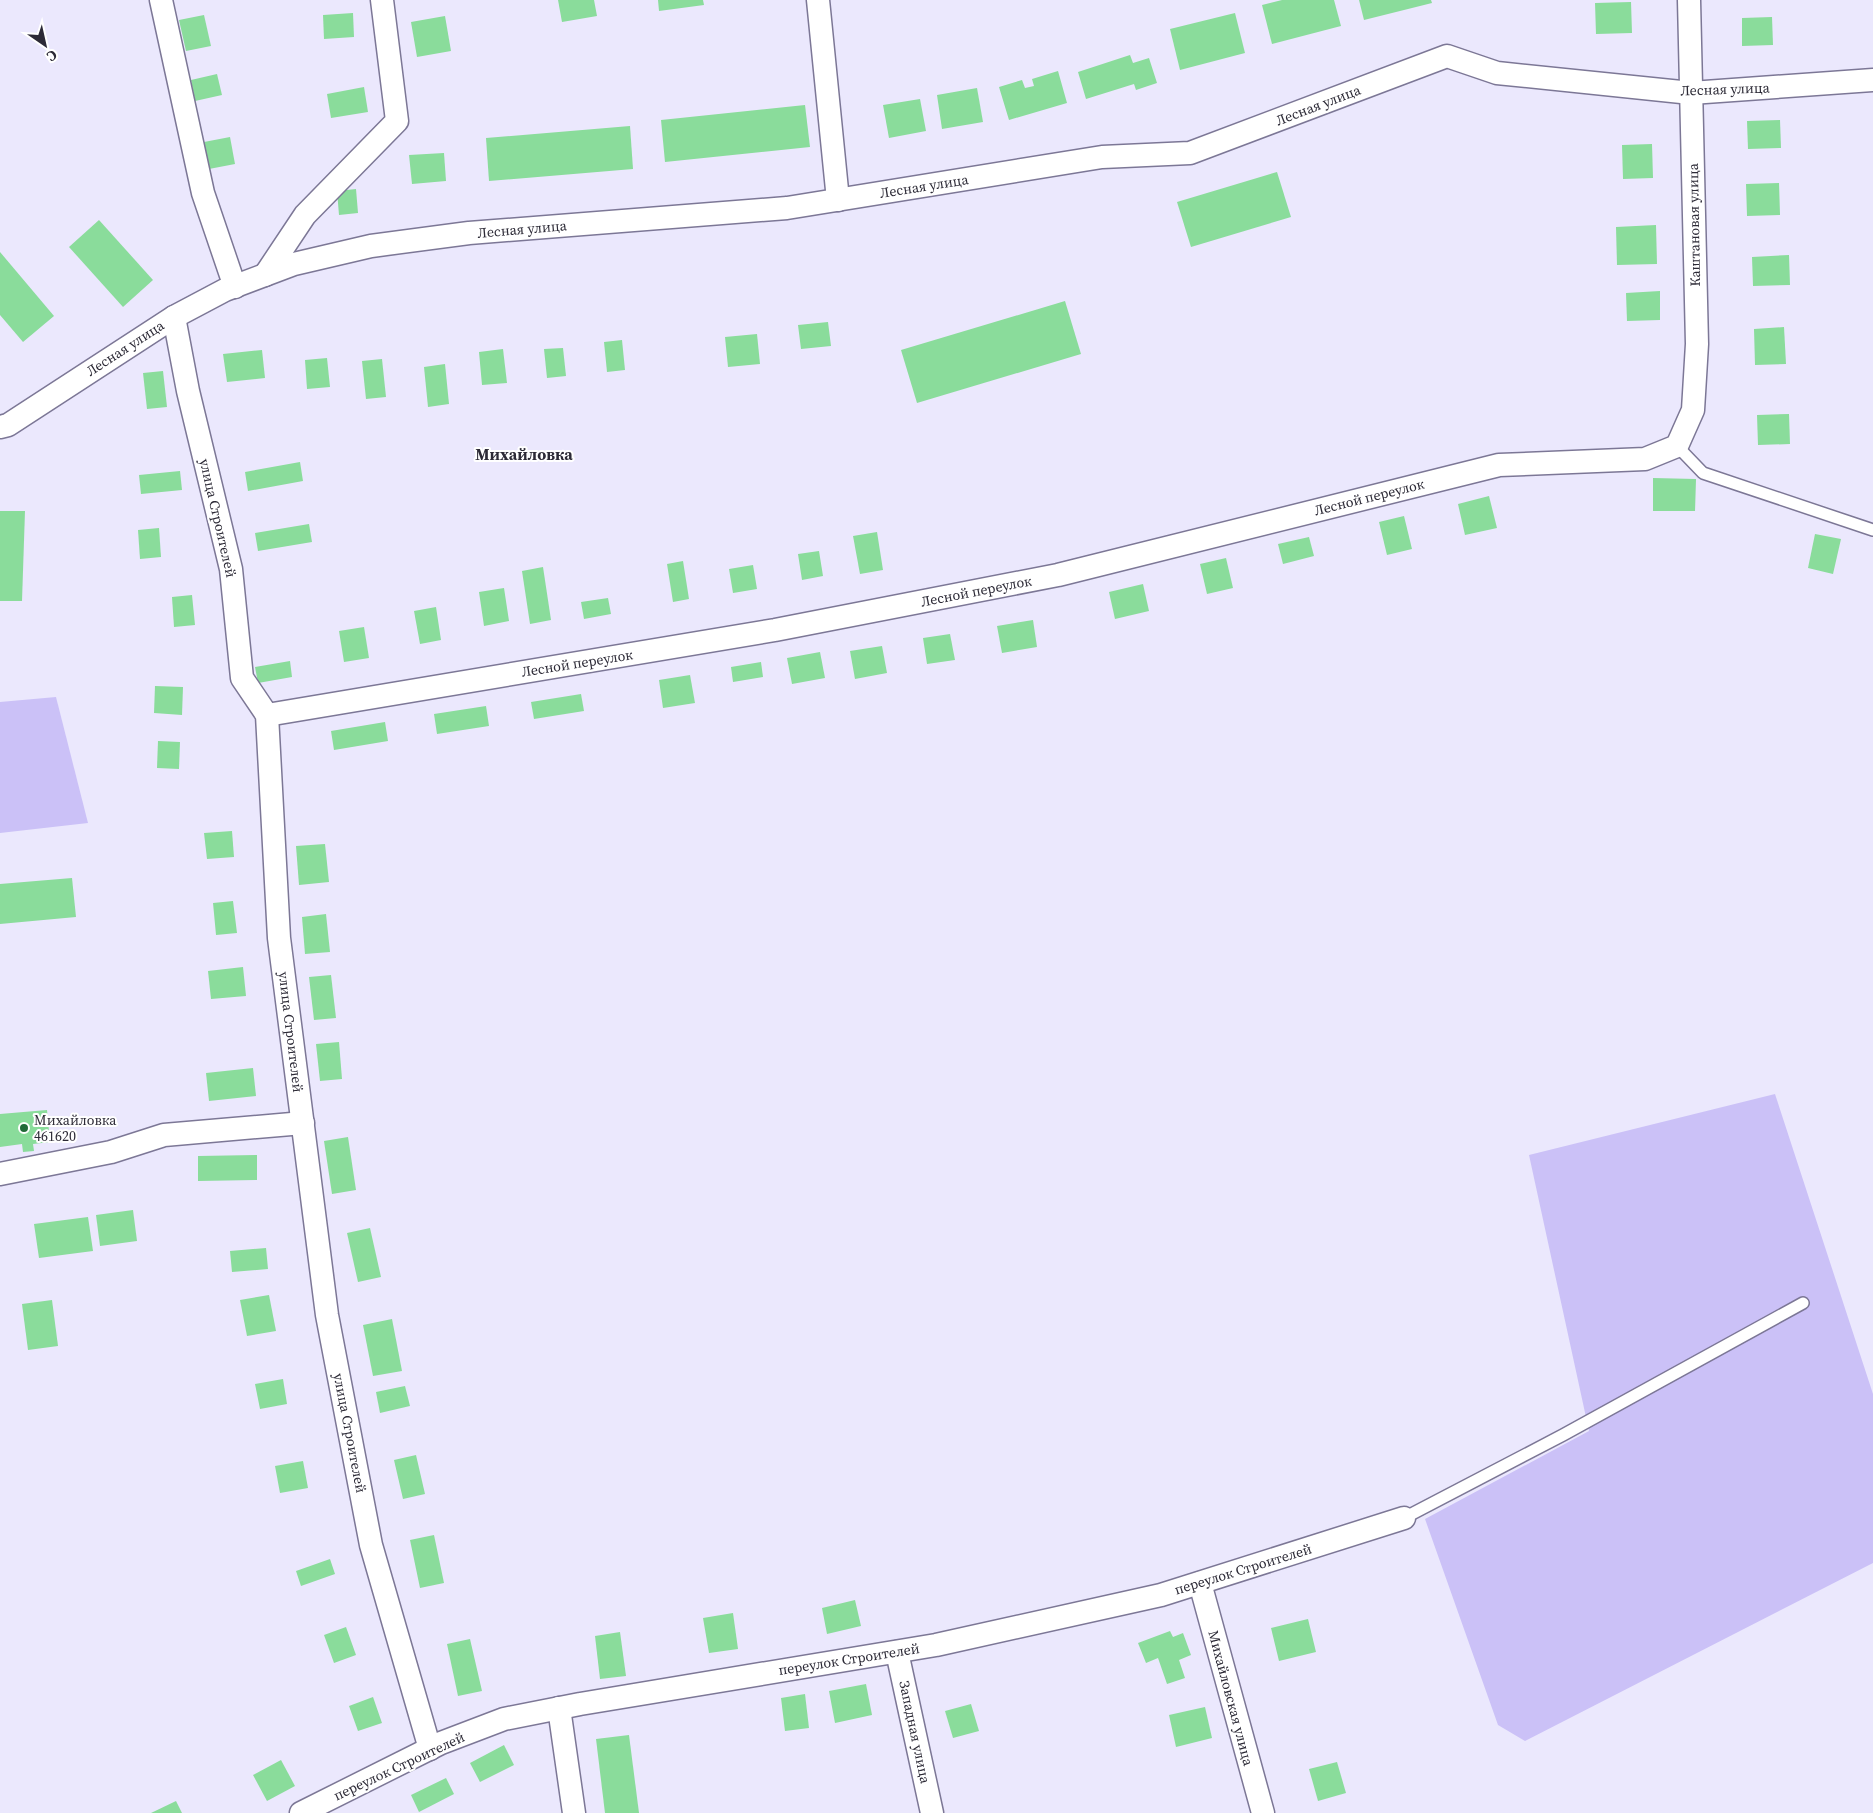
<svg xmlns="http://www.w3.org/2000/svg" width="1873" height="1813" font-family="'Source Serif 4',serif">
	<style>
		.green { fill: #cbc1f7 }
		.building { fill: #8adc9b }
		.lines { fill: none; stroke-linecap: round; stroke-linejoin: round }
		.service-casing { stroke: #7c7796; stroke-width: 14 }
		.minor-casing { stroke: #7c7796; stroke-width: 25 }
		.service { stroke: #fff; stroke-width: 11 }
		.minor { stroke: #fff; stroke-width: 22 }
		.poi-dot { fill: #206937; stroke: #fff; stroke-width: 2 }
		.labels { text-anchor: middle; stroke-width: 4; stroke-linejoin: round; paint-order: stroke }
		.street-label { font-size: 14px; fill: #2c2a36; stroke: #fff }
		.poi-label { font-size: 14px; fill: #2c2a36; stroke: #fff; text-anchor: start }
		.quarter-label { font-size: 16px; font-weight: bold; fill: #2c2a36; stroke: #fff }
	</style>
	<rect width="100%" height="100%" fill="#ebe8fd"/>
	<g class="green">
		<path d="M 56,697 L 88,823 L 0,833 L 0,702 Z"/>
		<path d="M 1775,1094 L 1873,1394 L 1873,1563 L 1525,1741 L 1498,1725 L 1425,1519 L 1589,1431 L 1529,1155 Z"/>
	</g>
	<g class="building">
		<path d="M 558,0 L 594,0 L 597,16 L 562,22 Z"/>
		<path d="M 658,0 L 703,0 L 704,5 L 659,11 Z"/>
		<path d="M 1282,0 L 1334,0 L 1341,26 L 1272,44 L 1262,5 Z"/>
		<path d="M 1359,0 L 1431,0 L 1432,3 L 1364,20 Z"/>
		<path d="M 1631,2 L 1632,33 L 1596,34 L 1595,3 Z"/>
		<path d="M 353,13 L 354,37 L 324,39 L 323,15 Z"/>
		<path d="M 1235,13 L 1245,53 L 1180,70 L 1170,29 Z"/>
		<path d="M 204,15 L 211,46 L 186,51 L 179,20 Z"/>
		<path d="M 445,16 L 451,51 L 417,57 L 411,22 Z"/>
		<path d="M 1772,17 L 1773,45 L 1742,46 L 1742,18 Z"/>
		<path d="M 1130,55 L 1133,63 L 1149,58 L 1157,83 L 1136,90 L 1134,84 L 1086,99 L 1078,72 Z"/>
		<path d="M 1058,71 L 1067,103 L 1009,120 L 999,87 L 1022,80 L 1025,88 L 1034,86 L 1032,79 Z"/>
		<path d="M 217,74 L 222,95 L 195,101 L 191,80 Z"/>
		<path d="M 364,87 L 368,112 L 331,118 L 327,94 Z"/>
		<path d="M 977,88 L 983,122 L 942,129 L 937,95 Z"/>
		<path d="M 920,99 L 926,131 L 889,138 L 883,105 Z"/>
		<path d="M 805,105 L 810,147 L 665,162 L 661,120 Z"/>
		<path d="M 1780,120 L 1781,148 L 1748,149 L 1747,121 Z"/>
		<path d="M 630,126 L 633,169 L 489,181 L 486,138 Z"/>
		<path d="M 230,137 L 235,164 L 209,169 L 204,142 Z"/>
		<path d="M 1652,144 L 1653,178 L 1623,179 L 1622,145 Z"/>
		<path d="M 444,153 L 446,181 L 412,184 L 409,155 Z"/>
		<path d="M 1277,172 L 1291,217 L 1191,247 L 1177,202 Z"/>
		<path d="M 1779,183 L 1780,215 L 1747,216 L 1746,184 Z"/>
		<path d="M 356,189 L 358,213 L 339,215 L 337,191 Z"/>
		<path d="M 99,220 L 153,280 L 123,307 L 69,247 Z"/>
		<path d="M 1656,225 L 1657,264 L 1617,265 L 1616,227 Z"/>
		<path d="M 0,252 L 54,316 L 23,342 L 0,315 Z"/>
		<path d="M 1789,255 L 1790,285 L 1753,286 L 1752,257 Z"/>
		<path d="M 1660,291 L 1660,320 L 1627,321 L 1626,293 Z"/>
		<path d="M 1065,301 L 1081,354 L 917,403 L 901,350 Z"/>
		<path d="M 828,322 L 831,346 L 801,349 L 798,325 Z"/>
		<path d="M 1784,327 L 1786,364 L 1755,365 L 1754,329 Z"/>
		<path d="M 757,334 L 760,364 L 728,367 L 725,337 Z"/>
		<path d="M 622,340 L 625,370 L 607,372 L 604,342 Z"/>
		<path d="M 563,348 L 566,376 L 547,378 L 544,349 Z"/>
		<path d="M 503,349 L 507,383 L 482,385 L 479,352 Z"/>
		<path d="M 262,350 L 265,378 L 227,382 L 223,354 Z"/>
		<path d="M 327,358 L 330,387 L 307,389 L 305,360 Z"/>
		<path d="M 382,359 L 386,397 L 366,399 L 362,361 Z"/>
		<path d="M 445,364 L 449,404 L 428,407 L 424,367 Z"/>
		<path d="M 163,371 L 167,407 L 147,409 L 143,373 Z"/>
		<path d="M 1789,414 L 1790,444 L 1758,445 L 1757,415 Z"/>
		<path d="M 300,462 L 303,481 L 248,491 L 245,472 Z"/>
		<path d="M 180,471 L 182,490 L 141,494 L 139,475 Z"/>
		<path d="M 1653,478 L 1696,479 L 1695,511 L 1653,511 Z"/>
		<path d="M 1489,496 L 1497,528 L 1465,535 L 1458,504 Z"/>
		<path d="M 0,511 L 25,511 L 22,601 L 0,601 Z"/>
		<path d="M 1404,516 L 1412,549 L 1387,555 L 1379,522 Z"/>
		<path d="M 309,524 L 312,542 L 258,551 L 255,533 Z"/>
		<path d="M 159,528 L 161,557 L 140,559 L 138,530 Z"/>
		<path d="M 877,532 L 883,570 L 860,574 L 853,536 Z"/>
		<path d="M 1815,534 L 1841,539 L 1833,574 L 1808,568 Z"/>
		<path d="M 1309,537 L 1314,556 L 1283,564 L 1278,544 Z"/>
		<path d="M 819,551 L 823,576 L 802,580 L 798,554 Z"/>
		<path d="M 1226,558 L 1233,588 L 1207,594 L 1200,564 Z"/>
		<path d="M 683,561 L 689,599 L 673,602 L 667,564 Z"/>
		<path d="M 753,565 L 757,589 L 733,593 L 729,569 Z"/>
		<path d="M 543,567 L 551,620 L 530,624 L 522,571 Z"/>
		<path d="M 1143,584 L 1149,611 L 1115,619 L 1109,592 Z"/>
		<path d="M 504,588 L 509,621 L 484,626 L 479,592 Z"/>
		<path d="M 192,595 L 195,625 L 174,627 L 172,597 Z"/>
		<path d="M 608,598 L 611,614 L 584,619 L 581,602 Z"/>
		<path d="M 436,607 L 441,640 L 420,644 L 414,611 Z"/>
		<path d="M 1033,620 L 1037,647 L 1002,653 L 997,626 Z"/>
		<path d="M 364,627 L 369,658 L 344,662 L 339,631 Z"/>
		<path d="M 950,634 L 955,660 L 927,664 L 923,638 Z"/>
		<path d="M 882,646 L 887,673 L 855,679 L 850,651 Z"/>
		<path d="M 820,652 L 825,678 L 792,684 L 787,658 Z"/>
		<path d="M 290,661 L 292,677 L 258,683 L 255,667 Z"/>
		<path d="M 761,662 L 763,677 L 733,682 L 731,667 Z"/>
		<path d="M 690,675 L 695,703 L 663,708 L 659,680 Z"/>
		<path d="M 155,686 L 183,687 L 182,715 L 154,713 Z"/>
		<path d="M 581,694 L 584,711 L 534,719 L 531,702 Z"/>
		<path d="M 486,706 L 489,726 L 437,734 L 434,714 Z"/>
		<path d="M 385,722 L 388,741 L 334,750 L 331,731 Z"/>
		<path d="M 158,741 L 180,742 L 179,769 L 157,768 Z"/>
		<path d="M 232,831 L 234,857 L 207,859 L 204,833 Z"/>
		<path d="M 325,844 L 329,882 L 299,885 L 296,846 Z"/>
		<path d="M 72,878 L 76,917 L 0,924 L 0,884 Z"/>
		<path d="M 233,901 L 237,933 L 216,935 L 213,903 Z"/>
		<path d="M 326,914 L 330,952 L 305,954 L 302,917 Z"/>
		<path d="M 243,967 L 246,996 L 211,999 L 208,971 Z"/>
		<path d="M 331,975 L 336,1018 L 314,1020 L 309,977 Z"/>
		<path d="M 339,1042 L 342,1079 L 320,1081 L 316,1044 Z"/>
		<path d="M 253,1068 L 256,1096 L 209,1101 L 206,1073 Z"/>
		<path d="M 47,1110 L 50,1142 L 33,1144 L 34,1151 L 23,1152 L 22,1144 L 0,1147 L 0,1114 Z"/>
		<path d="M 348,1137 L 356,1190 L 332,1194 L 324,1141 Z"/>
		<path d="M 257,1155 L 257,1180 L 198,1181 L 198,1156 Z"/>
		<path d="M 133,1210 L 137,1241 L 100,1246 L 96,1215 Z"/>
		<path d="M 88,1217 L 93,1251 L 39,1258 L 34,1224 Z"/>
		<path d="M 370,1228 L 381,1277 L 358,1282 L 347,1233 Z"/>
		<path d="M 266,1248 L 268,1269 L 232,1272 L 230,1251 Z"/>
		<path d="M 269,1295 L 276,1331 L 247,1336 L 240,1300 Z"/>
		<path d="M 52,1300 L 58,1346 L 28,1350 L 22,1304 Z"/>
		<path d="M 392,1319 L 402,1371 L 373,1376 L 363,1325 Z"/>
		<path d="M 283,1379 L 287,1404 L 260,1409 L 255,1384 Z"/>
		<path d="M 405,1386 L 410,1406 L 380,1413 L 376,1392 Z"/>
		<path d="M 416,1455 L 425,1494 L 403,1499 L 394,1460 Z"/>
		<path d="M 303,1461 L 308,1488 L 280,1493 L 275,1466 Z"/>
		<path d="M 434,1535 L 444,1583 L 420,1588 L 410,1540 Z"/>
		<path d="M 330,1559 L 335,1574 L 301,1586 L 296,1571 Z"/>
		<path d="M 855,1600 L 861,1626 L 827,1634 L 822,1608 Z"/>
		<path d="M 733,1613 L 738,1649 L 709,1653 L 703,1618 Z"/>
		<path d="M 1308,1619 L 1316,1652 L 1279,1661 L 1271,1628 Z"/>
		<path d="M 346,1627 L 356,1655 L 334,1663 L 324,1635 Z"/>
		<path d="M 1170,1631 L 1173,1637 L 1183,1633 L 1191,1655 L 1179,1660 L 1185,1678 L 1167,1684 L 1158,1658 L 1146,1663 L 1138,1643 Z"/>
		<path d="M 620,1632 L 626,1676 L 600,1679 L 595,1636 Z"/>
		<path d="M 470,1639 L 482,1691 L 458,1696 L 447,1644 Z"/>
		<path d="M 866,1684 L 872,1715 L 835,1723 L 829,1691 Z"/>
		<path d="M 805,1694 L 809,1728 L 785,1731 L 781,1698 Z"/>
		<path d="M 373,1697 L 382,1723 L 358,1731 L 349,1706 Z"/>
		<path d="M 971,1704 L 979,1731 L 953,1738 L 945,1711 Z"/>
		<path d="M 1205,1707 L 1212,1738 L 1176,1747 L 1169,1715 Z"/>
		<path d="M 629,1735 L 639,1813 L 605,1813 L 596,1739 Z"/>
		<path d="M 504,1745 L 514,1765 L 480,1782 L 470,1763 Z"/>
		<path d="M 281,1760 L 295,1786 L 267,1801 L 253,1775 Z"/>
		<path d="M 1337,1762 L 1346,1793 L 1318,1801 L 1309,1769 Z"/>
		<path d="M 446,1778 L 454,1794 L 419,1812 L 411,1795 Z"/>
		<path d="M 176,1801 L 182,1813 L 151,1813 Z"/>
	</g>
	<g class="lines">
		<defs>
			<g id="service">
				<path d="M 1677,446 L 1703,473 L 1873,530"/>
				<path d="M 1404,1518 L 1563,1435 L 1803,1303"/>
			</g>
			<g id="minor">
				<path d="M 161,0 L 203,193 L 235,287"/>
				<path d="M 818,0 L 838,200"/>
				<path d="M 265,275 L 305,215 L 397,121 L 382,0"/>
				<path d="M 174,317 L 188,391 L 231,569 L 242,678 L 267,715 L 279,938 L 327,1315 L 371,1545 L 430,1749"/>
				<path d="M 0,427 L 8,425 L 174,317 L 225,290 L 294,264 L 371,246 L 469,233 L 787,208 L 1102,157 L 1190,153 L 1447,56 L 1497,73 L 1691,93 L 1873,80"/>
				<path d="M 267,715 L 775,630 L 1058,575 L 1499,465 L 1645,459 L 1677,446 L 1693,410 L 1697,344 L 1689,0"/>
				<path d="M 0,1174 L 111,1152 L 164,1135 L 303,1123"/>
				<path d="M 1200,1583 L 1263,1813"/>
				<path d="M 897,1652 L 932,1813"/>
				<path d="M 559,1708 L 574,1813"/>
				<path d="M 301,1813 L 441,1743 L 504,1719 L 580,1704 L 936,1645 L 1161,1595 L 1404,1518"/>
			</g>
		</defs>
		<use href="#service" class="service-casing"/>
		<use href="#minor" class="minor-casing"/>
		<use href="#service" class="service"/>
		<use href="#minor" class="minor"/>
	</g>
	<circle class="poi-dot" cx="24" cy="1128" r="5"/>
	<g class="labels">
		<g class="street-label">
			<text transform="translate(1725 89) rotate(-2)" y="5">Лесная улица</text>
			<text transform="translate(1318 105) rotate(-21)" y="5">Лесная улица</text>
			<text transform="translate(924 186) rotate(-9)" y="5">Лесная улица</text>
			<text transform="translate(1694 225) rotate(-91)" y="5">Каштановая улица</text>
			<text transform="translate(522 229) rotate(-5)" y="5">Лесная улица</text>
			<text transform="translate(125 348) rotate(-33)" y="5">Лесная улица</text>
			<text transform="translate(1369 497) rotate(-14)" y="5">Лесной переулок</text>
			<text transform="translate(218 518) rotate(77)" y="5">улица Строителей</text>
			<text transform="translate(976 591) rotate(-11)" y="5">Лесной переулок</text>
			<text transform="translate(577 663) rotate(-9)" y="5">Лесной переулок</text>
			<text transform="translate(291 1032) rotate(83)" y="5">улица Строителей</text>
			<text transform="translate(350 1433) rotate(79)" y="5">улица Строителей</text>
			<text transform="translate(1243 1569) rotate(-17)" y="5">переулок Строителей</text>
			<text transform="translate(849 1659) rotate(-9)" y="5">переулок Строителей</text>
			<text transform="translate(1231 1698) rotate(75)" y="5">Михайловская улица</text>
			<text transform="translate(915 1732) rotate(78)" y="5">Западная улица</text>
			<text transform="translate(399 1766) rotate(-25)" y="5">переулок Строителей</text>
		</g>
		<g class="poi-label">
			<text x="34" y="1125">Михайловка<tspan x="34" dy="16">461620</tspan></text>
		</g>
		<g class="quarter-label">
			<text x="524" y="460">Михайловка</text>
		</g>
	</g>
	<g transform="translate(45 45) rotate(146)" stroke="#ffffff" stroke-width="4" paint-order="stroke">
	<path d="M0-4L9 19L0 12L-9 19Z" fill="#2c2a36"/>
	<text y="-8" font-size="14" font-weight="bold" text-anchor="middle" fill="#2c2a36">С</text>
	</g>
</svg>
